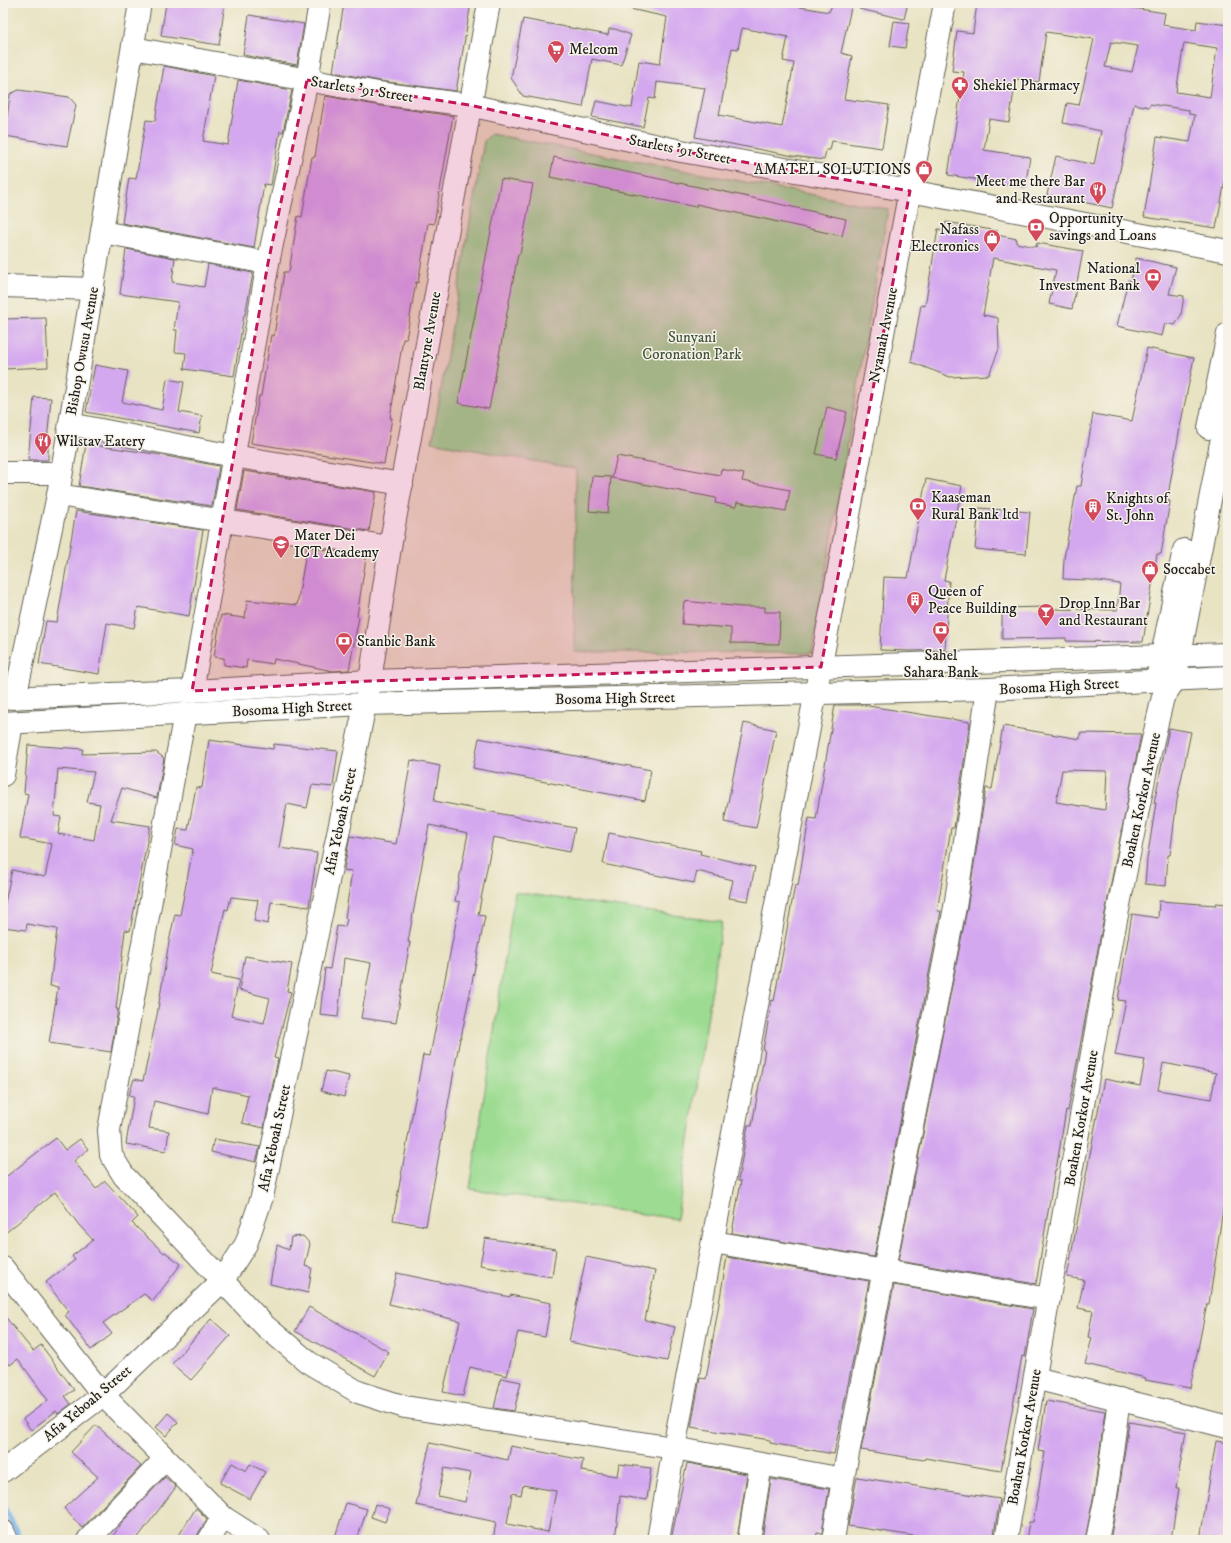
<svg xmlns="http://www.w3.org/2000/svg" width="1231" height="1543" font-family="'IM FELL DW Pica',serif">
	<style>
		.green { fill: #9cdb91; stroke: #5c7c56 }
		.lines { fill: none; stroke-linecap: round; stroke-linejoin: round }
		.stream { stroke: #79b6ec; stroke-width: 5 }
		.building { fill: #d4a8ef; fill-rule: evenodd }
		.minor-casing { stroke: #636256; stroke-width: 24 }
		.minor { stroke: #fff; stroke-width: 22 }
		.marked { fill: #c2185b; fill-opacity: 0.2; stroke: #c2185b; stroke-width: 3; stroke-dasharray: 8 5; stroke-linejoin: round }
		.labels { text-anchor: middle; stroke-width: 3; stroke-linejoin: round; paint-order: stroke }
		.poi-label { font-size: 15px; fill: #1c1c1c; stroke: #f7f3e8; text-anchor: start }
		.street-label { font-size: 15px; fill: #1c1c1c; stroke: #f7f3e8 }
		.park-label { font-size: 15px; fill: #42553f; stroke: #f7f3e8 }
	</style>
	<rect width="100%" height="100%" fill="#f7f3e8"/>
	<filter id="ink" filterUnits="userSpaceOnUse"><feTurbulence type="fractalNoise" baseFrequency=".025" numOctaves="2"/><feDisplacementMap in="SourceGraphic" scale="8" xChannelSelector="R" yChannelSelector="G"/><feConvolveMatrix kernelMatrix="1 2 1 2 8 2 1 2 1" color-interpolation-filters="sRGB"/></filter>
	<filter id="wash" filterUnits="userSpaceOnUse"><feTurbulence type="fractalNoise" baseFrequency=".012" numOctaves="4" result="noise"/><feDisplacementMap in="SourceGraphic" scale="16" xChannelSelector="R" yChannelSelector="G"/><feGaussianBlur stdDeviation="0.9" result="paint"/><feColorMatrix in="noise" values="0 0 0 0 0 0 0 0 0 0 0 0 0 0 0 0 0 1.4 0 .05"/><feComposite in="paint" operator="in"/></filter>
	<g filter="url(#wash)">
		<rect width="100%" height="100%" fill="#e8e3c2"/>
		<g class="green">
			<path d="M 491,134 L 888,209 L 812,653 L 574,652 L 576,469 L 432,442 L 484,141 Z"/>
			<path d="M 515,892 L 722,922 L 677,1219 L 470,1189 Z"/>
		</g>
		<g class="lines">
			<path class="stream" d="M 3,1505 L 21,1540"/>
		</g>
		<g id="blocks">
			<g class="building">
				<path d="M 166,3 L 225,3 L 219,45 L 161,36 Z"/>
				<path d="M 344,3 L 471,3 L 456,91 L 380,81 L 333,72 Z"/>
				<path d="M 631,3 L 778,3 L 829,12 L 833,3 L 852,3 L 841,53 L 852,56 L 844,99 L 889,105 L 882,148 L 832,141 L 830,150 L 826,150 L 824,160 L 793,156 L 695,137 L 705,88 L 657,82 L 655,99 L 649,98 L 643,127 L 592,117 L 596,101 L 632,108 L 639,61 L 660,64 L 667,17 L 630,9 ZM 742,28 L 788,37 L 783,61 L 794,63 L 782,127 L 719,115 L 732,48 L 738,49 Z"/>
				<path d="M 859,3 L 908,3 L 904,19 L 859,9 Z"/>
				<path d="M 977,3 L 1101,3 L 1165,13 L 1163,25 L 1196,30 L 1197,21 L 1228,25 L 1228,165 L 1216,228 L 1144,217 L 1157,137 L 1190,142 L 1195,115 L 1189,114 L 1189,110 L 1150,104 L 1149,107 L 1134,104 L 1112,208 L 1047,195 L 1056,156 L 1094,165 L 1101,131 L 1063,123 L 1067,103 L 1079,105 L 1094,39 L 1046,32 L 1039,82 L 1016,79 L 1009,122 L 989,119 L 984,150 L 1030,157 L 1025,187 L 948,175 L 964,72 L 952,71 L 957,31 L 973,33 ZM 1111,42 L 1138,46 L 1132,72 L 1105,67 ZM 1184,43 L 1217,48 L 1210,97 L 1176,92 Z"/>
				<path d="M 249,15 L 304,24 L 297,65 L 243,55 Z"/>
				<path d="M 523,19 L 608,35 L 609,29 L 615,29 L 631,35 L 621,65 L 592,59 L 583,107 L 523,96 L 511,78 Z"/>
				<path d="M 894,21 L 909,23 L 905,48 L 890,46 Z"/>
				<path d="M 164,66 L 214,76 L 203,141 L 228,145 L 238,80 L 292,90 L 283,132 L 280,131 L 271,185 L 264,184 L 254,248 L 122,223 L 129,178 L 136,179 L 146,120 L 155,121 Z"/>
				<path d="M 19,90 L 69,97 L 76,105 L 67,146 L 5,136 L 10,94 Z"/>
				<path d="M 325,96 L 376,105 L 453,116 L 434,224 L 428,223 L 418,283 L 416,282 L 406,339 L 403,339 L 390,418 L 392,418 L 384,464 L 251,443 L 259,396 L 261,396 L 271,335 L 274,336 L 284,272 L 289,272 L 298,216 L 302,217 L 312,157 L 315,157 Z"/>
				<path d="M 554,157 L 708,189 L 708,188 L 846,219 L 842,236 L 696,204 L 696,207 L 550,177 Z"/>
				<path d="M 501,179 L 533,184 L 520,254 L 518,254 L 489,409 L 458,403 Z"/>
				<path d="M 946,222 L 998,231 L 997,235 L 1017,239 L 1016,243 L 1036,247 L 1037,243 L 1083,251 L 1072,309 L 1049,304 L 1056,270 L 993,258 L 983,315 L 998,318 L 999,349 L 989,375 L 950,377 L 911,362 L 921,305 L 925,306 L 938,229 L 944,230 Z"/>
				<path d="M 126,249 L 175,258 L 172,282 L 204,287 L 208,264 L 253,273 L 245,315 L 244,315 L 234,376 L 184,369 L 186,353 L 175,352 L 177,330 L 174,330 L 178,302 L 120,294 Z"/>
				<path d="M 1136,258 L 1176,267 L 1169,294 L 1184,296 L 1181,315 L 1175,325 L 1165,323 L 1162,336 L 1117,326 L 1128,280 L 1131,281 Z"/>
				<path d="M 46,318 L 48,367 L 3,369 L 3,319 Z"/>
				<path d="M 1147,348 L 1194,358 L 1180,427 L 1167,501 L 1170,501 L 1161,554 L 1157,554 L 1143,642 L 1066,641 L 1066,638 L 1002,639 L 1002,608 L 1046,607 L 1046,609 L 1117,610 L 1120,584 L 1091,580 L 1063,579 L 1064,558 L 1077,486 L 1081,486 L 1093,414 L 1132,421 Z"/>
				<path d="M 95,365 L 128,371 L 122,402 L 162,410 L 167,379 L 184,382 L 179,412 L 202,416 L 199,433 L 86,412 Z"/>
				<path d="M 34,397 L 51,398 L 47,442 L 48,442 L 48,460 L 28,460 Z"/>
				<path d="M 827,407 L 847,412 L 836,458 L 816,454 Z"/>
				<path d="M 86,444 L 155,454 L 219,466 L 212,506 L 79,486 Z"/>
				<path d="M 617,456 L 720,475 L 721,469 L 744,474 L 742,481 L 790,490 L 786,511 L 737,502 L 736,507 L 715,503 L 716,498 L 612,478 Z"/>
				<path d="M 244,471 L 376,492 L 369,531 L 237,510 Z"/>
				<path d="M 592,476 L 611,477 L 608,513 L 589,511 Z"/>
				<path d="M 926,479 L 962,486 L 944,580 L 949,581 L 945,650 L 912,651 L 880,650 L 884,577 L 908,578 Z"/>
				<path d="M 979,508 L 1030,512 L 1026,554 L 975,549 Z"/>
				<path d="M 76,511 L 203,530 L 189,616 L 138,607 L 134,628 L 107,623 L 99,674 L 39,664 L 46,621 L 57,622 Z"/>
				<path d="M 307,547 L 365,556 L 365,558 L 366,558 L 357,616 L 359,617 L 349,670 L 333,671 L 274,659 L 273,664 L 247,660 L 246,668 L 224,665 L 224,658 L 214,657 L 221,615 L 245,618 L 247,600 L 297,605 Z"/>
				<path d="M 684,601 L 742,607 L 765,607 L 765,612 L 780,612 L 779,644 L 731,643 L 731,628 L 682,624 Z"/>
				<path d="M 835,705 L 862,705 L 970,722 L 954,828 L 951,828 L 937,911 L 941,911 L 874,1257 L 732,1233 L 741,1181 L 738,1181 L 748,1125 L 752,1126 L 765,1050 L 763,1050 L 772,1000 L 774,1001 L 795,885 L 798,886 L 809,818 L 816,819 Z"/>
				<path d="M 744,723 L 776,730 L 756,828 L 724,822 Z"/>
				<path d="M 1003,726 L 1080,739 L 1080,733 L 1141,734 L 1101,933 L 1068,1111 L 1066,1110 L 1056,1170 L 1055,1170 L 1036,1284 L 898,1261 L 967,909 L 986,788 L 992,789 ZM 1062,770 L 1107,771 L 1105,810 L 1056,802 Z"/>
				<path d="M 1169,728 L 1191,732 L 1177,800 L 1170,855 L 1168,855 L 1166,886 L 1145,884 L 1147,860 L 1156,803 L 1154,803 Z"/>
				<path d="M 479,738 L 651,770 L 645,801 L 473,768 Z"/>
				<path d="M 209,740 L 273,749 L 274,744 L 338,751 L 333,787 L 312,785 L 307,808 L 287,804 L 279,848 L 317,853 L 309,907 L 271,902 L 268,924 L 254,921 L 258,900 L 231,897 L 228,910 L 225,909 L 211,974 L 239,980 L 231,1016 L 264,1023 L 270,998 L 239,990 L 245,956 L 292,964 L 287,991 L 291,992 L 274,1058 L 278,1059 L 264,1128 L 242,1123 L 248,1095 L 212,1087 L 208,1114 L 154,1101 L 149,1128 L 169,1131 L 166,1151 L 126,1144 L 134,1096 L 129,1095 L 134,1079 L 143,1081 L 157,1015 L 169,942 L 175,914 L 180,915 L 193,849 L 175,845 L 178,829 L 188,830 L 196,787 L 202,788 Z"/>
				<path d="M 28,745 L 83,749 L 82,754 L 156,752 L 164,758 L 157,798 L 122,788 L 111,820 L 150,826 L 130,931 L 125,930 L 116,1009 L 118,1009 L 111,1052 L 49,1043 L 58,987 L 50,986 L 57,929 L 27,924 L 26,930 L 3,927 L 3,912 L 12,870 L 45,877 L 52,844 L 20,838 L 28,794 L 24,793 ZM 58,769 L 94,772 L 87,802 L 100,804 L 94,840 L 58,834 L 61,817 L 54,816 Z"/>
				<path d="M 411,760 L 440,766 L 434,801 L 575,828 L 570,852 L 493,837 L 478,915 L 485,916 L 461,1038 L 460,1038 L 426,1226 L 393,1220 L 423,1055 L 430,1056 L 460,902 L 455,901 L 468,833 L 429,825 L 408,942 L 410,942 L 396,1023 L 361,1018 L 371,963 L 344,958 L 338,1017 L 320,1015 L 325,968 L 330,969 L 337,926 L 345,927 L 347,919 L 345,918 L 352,871 L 344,870 L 350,836 L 396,844 Z"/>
				<path d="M 609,833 L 701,851 L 700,854 L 755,867 L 748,901 L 729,898 L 733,880 L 697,871 L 694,883 L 603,864 Z"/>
				<path d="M 1159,901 L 1216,905 L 1216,903 L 1228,904 L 1228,1181 L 1227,1181 L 1209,1304 L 1207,1304 L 1190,1388 L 1145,1380 L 1146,1378 L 1085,1364 L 1092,1338 L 1088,1337 L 1093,1311 L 1078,1308 L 1084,1280 L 1067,1277 L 1104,1079 L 1140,1086 L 1145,1060 L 1115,1055 L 1126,1001 L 1118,1000 L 1132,914 L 1158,918 ZM 1163,1063 L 1216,1073 L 1211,1099 L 1158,1090 Z"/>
				<path d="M 326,1071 L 349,1076 L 344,1097 L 321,1091 Z"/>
				<path d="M 56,1138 L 65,1150 L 80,1139 L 88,1149 L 74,1161 L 96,1189 L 105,1181 L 138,1217 L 132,1223 L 164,1253 L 165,1252 L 181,1264 L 153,1301 L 144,1294 L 103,1323 L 112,1334 L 91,1350 L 65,1315 L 69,1312 L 46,1282 L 75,1260 L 72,1256 L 93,1240 L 78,1224 L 55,1192 L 3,1235 L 3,1179 Z"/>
				<path d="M 214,1139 L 260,1147 L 256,1162 L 211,1152 Z"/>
				<path d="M 303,1236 L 310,1244 L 305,1266 L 312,1268 L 308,1293 L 270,1284 L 277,1245 L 289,1250 L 291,1237 Z"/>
				<path d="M 485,1238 L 556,1249 L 552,1277 L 480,1265 Z"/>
				<path d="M 586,1257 L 655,1271 L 645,1320 L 675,1327 L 667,1361 L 569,1342 Z"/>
				<path d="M 727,1257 L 869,1281 L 834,1454 L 770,1443 L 770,1440 L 691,1427 L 700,1378 L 706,1379 Z"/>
				<path d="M 397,1273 L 510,1297 L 510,1295 L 551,1303 L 545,1337 L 518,1332 L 507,1376 L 470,1367 L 463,1396 L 443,1392 L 460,1321 L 389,1304 Z"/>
				<path d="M 894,1285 L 1033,1309 L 1025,1357 L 1022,1356 L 1001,1471 L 925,1458 L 924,1460 L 861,1450 Z"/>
				<path d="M 309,1307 L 389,1352 L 375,1376 L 295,1331 Z"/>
				<path d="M 3,1314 L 33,1351 L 41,1345 L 74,1390 L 65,1396 L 71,1404 L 58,1414 L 56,1411 L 31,1430 L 23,1419 L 48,1400 L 18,1359 L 10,1365 L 3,1357 Z"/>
				<path d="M 211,1319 L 230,1336 L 191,1380 L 172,1364 Z"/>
				<path d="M 501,1378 L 521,1382 L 514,1411 L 494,1408 Z"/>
				<path d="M 1046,1401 L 1105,1411 L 1094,1494 L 1085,1540 L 1063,1540 L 1040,1537 L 1040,1540 L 1026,1540 L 1029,1522 L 1033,1522 L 1045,1452 L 1038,1451 Z"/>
				<path d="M 168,1413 L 178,1422 L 166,1436 L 156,1427 Z"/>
				<path d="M 1129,1422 L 1186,1432 L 1176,1488 L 1179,1488 L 1171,1540 L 1110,1540 L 1118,1498 Z"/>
				<path d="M 96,1425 L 141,1466 L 82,1528 L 64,1508 L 98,1477 L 71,1452 Z"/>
				<path d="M 1216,1441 L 1228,1443 L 1228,1540 L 1200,1540 Z"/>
				<path d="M 430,1443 L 508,1460 L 511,1446 L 583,1460 L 581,1471 L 617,1476 L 619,1464 L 651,1468 L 647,1500 L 620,1496 L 615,1540 L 493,1540 L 496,1522 L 416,1505 ZM 444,1468 L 471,1473 L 465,1502 L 438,1496 ZM 523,1485 L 556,1491 L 548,1532 L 507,1524 L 512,1493 L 521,1495 Z"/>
				<path d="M 232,1463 L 246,1471 L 250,1464 L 265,1472 L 250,1499 L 220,1483 Z"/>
				<path d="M 687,1463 L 747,1474 L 737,1540 L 711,1540 L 695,1538 L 695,1540 L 671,1540 Z"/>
				<path d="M 165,1477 L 176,1487 L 136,1540 L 110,1540 L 124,1520 Z"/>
				<path d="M 857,1477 L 1000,1499 L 993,1540 L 941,1540 L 848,1526 Z"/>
				<path d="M 771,1479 L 829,1489 L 822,1533 L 817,1532 L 816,1540 L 762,1540 Z"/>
				<path d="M 346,1503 L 367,1509 L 357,1540 L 334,1540 Z"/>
				<path d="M 375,1504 L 390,1509 L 385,1522 L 371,1517 Z"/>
				<path d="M 196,1508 L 207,1519 L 198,1534 L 197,1540 L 176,1540 Z"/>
			</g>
		</g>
	</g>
	<g filter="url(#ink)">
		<use href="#blocks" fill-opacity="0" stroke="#636256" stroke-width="1"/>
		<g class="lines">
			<defs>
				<g id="minor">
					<path d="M 133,48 L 378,93 L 469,105 L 681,151 L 910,191 L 1228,251"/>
					<path d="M 102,232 L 268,263"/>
					<path d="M 3,286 L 93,289"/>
					<path d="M 70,424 L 233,456 L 402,484"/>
					<path d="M 1209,428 L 1228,334"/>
					<path d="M 3,473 L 61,473"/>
					<path d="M 58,495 L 390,547"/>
					<path d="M 1159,669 L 1184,550"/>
					<path d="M 192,691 L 268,263 L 307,80 L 320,3"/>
					<path d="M 3,698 L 192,691 L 370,681 L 1228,654"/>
					<path d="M 15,698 L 58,495 L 140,3"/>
					<path d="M 185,713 L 109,1130 L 111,1155 L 124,1176 L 265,1326 L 308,1362 L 358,1392 L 405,1407 L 674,1448 L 843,1479"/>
					<path d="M 3,723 L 364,704 L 988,689 L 1228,677"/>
					<path d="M 3,775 L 12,723"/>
					<path d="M 713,1242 L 1049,1299"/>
					<path d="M 3,1268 L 103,1395 L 223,1517 L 209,1540"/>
					<path d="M 1035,1378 L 1228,1427"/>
					<path d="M 3,1471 L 103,1395 L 223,1280 L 246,1244 L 262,1197 L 370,681 L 390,547 L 489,3"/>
					<path d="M 223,1517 L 259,1540"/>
					<path d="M 3,1531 L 7,1540"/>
					<path d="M 88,1540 L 165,1459"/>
					<path d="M 658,1540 L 674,1448 L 945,3"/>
					<path d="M 749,1540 L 761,1464"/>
					<path d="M 833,1540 L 843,1479 L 955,907 L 988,689"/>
					<path d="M 1006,1540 L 1113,935 L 1145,774 L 1163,697 L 1175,680 L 1228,407"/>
					<path d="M 1097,1540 L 1106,1496 L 1119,1399"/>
				</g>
			</defs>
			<use href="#minor" class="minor-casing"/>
			<use href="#minor" class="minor"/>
		</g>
	</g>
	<path class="marked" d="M 307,80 L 469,105 L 681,151 L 910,191 L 821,667 L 370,681 L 192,691 L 268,263 Z"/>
	<defs>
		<symbol id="supermarket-pin" viewBox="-11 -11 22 30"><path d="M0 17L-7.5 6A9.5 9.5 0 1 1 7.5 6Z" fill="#d1495b" stroke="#f7f3e8"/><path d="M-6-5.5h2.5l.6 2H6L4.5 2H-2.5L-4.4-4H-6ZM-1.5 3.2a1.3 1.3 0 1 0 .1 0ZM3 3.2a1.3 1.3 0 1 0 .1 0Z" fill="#fff"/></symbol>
		<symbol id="pharmacy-pin" viewBox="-11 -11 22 30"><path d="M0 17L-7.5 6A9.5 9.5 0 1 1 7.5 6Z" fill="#d1495b" stroke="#f7f3e8"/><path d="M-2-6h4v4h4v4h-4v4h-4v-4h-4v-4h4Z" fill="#fff"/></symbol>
		<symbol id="shop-pin" viewBox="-11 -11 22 30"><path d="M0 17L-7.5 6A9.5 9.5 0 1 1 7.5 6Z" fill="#d1495b" stroke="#f7f3e8"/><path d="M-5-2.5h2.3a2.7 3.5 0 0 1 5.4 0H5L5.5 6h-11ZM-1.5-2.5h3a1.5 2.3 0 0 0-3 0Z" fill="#fff"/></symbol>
		<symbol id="restaurant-pin" viewBox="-11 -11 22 30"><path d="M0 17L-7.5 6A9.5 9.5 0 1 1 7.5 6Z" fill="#d1495b" stroke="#f7f3e8"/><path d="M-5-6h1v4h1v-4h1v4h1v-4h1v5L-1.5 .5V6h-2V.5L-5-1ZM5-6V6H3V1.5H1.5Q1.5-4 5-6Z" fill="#fff"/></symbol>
		<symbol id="bank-pin" viewBox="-11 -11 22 30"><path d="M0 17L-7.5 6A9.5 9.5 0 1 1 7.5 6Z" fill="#d1495b" stroke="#f7f3e8"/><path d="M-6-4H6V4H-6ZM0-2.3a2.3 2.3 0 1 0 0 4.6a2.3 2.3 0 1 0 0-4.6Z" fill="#fff"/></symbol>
		<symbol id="building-pin" viewBox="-11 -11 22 30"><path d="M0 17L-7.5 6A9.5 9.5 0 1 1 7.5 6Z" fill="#d1495b" stroke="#f7f3e8"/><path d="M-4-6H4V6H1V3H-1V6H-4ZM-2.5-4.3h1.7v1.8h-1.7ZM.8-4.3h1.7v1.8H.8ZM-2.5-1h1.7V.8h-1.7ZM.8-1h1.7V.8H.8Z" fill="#fff"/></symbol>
		<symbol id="school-pin" viewBox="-11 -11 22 30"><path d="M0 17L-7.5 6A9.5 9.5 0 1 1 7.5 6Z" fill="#d1495b" stroke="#f7f3e8"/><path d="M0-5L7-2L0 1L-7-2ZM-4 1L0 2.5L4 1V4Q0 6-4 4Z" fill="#fff"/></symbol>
		<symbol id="bar-pin" viewBox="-11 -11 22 30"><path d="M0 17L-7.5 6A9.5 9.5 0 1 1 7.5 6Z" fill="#d1495b" stroke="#f7f3e8"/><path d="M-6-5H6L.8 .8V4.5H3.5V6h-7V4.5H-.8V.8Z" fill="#fff"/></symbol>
	</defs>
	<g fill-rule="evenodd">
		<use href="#supermarket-pin" x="546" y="39" width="20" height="27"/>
		<use href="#pharmacy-pin" x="950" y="75" width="20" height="27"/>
		<use href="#shop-pin" x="914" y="159" width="20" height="27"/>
		<use href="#restaurant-pin" x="1088" y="180" width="20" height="27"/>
		<use href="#bank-pin" x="1026" y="217" width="20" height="27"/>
		<use href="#shop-pin" x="982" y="228" width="20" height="27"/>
		<use href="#bank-pin" x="1143" y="267" width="20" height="27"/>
		<use href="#restaurant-pin" x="33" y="431" width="20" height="27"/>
		<use href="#bank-pin" x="908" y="496" width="20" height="27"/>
		<use href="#building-pin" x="1083" y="497" width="20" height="27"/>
		<use href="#school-pin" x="271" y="534" width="20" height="27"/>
		<use href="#shop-pin" x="1140" y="559" width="20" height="27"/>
		<use href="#building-pin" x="905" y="590" width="20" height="27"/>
		<use href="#bar-pin" x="1036" y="602" width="20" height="27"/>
		<use href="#bank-pin" x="931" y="620" width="20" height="27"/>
		<use href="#bank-pin" x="334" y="631" width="20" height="27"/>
	</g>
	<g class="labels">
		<g class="poi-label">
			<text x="569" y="54">Melcom</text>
			<text x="973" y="90">Shekiel Pharmacy</text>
			<text x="911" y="174" text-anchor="end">AMATEL SOLUTIONS</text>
			<text x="1085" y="186" text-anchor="end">Meet me there Bar<tspan x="1085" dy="17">and Restaurant</tspan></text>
			<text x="1049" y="223">Opportunity<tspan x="1049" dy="17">savings and Loans</tspan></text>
			<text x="979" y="234" text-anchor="end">Nafass<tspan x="979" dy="17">Electronics</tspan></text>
			<text x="1140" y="273" text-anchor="end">National<tspan x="1140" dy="17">Investment Bank</tspan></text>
			<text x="56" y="446">Wilstav Eatery</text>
			<text x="931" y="502">Kaaseman<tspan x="931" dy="17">Rural Bank ltd</tspan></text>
			<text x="1106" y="503">Knights of<tspan x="1106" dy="17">St. John</tspan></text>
			<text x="294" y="540">Mater Dei<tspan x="294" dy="17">ICT Academy</tspan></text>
			<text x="1163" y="574">Soccabet</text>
			<text x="928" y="596">Queen of<tspan x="928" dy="17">Peace Building</tspan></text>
			<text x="1059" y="608">Drop Inn Bar<tspan x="1059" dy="17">and Restaurant</tspan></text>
			<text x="357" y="646">Stanbic Bank</text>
			<text x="941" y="660" text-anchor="middle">Sahel<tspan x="941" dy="17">Sahara Bank</tspan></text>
		</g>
		<g class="street-label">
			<text transform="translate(362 89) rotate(9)" y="5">Starlets '91 Street</text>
			<text transform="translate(680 149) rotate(11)" y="5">Starlets '91 Street</text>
			<text transform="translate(883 335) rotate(-79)" y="5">Nyamah Avenue</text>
			<text transform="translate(427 341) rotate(-80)" y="5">Blantyne Avenue</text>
			<text transform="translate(82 351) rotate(-80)" y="5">Bishop Owusu Avenue</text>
			<text transform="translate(1059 686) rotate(-3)" y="5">Bosoma High Street</text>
			<text transform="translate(615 698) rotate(-1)" y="5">Bosoma High Street</text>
			<text transform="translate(292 708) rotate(-3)" y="5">Bosoma High Street</text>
			<text transform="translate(1141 800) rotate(-78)" y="5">Boahen Korkor Avenue</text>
			<text transform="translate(340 821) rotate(-78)" y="5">Afia Yeboah Street</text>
			<text transform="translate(1081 1118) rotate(-80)" y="5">Boahen Korkor Avenue</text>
			<text transform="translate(274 1138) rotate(-78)" y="5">Afia Yeboah Street</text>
			<text transform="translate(87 1403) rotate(-40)" y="5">Afia Yeboah Street</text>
			<text transform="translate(1024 1437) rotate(-80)" y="5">Boahen Korkor Avenue</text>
		</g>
		<g class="park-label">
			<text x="692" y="342">Sunyani<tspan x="692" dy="17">Coronation Park</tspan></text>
		</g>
	</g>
	<rect width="1231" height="1543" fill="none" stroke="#f7f3e8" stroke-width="16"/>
</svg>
